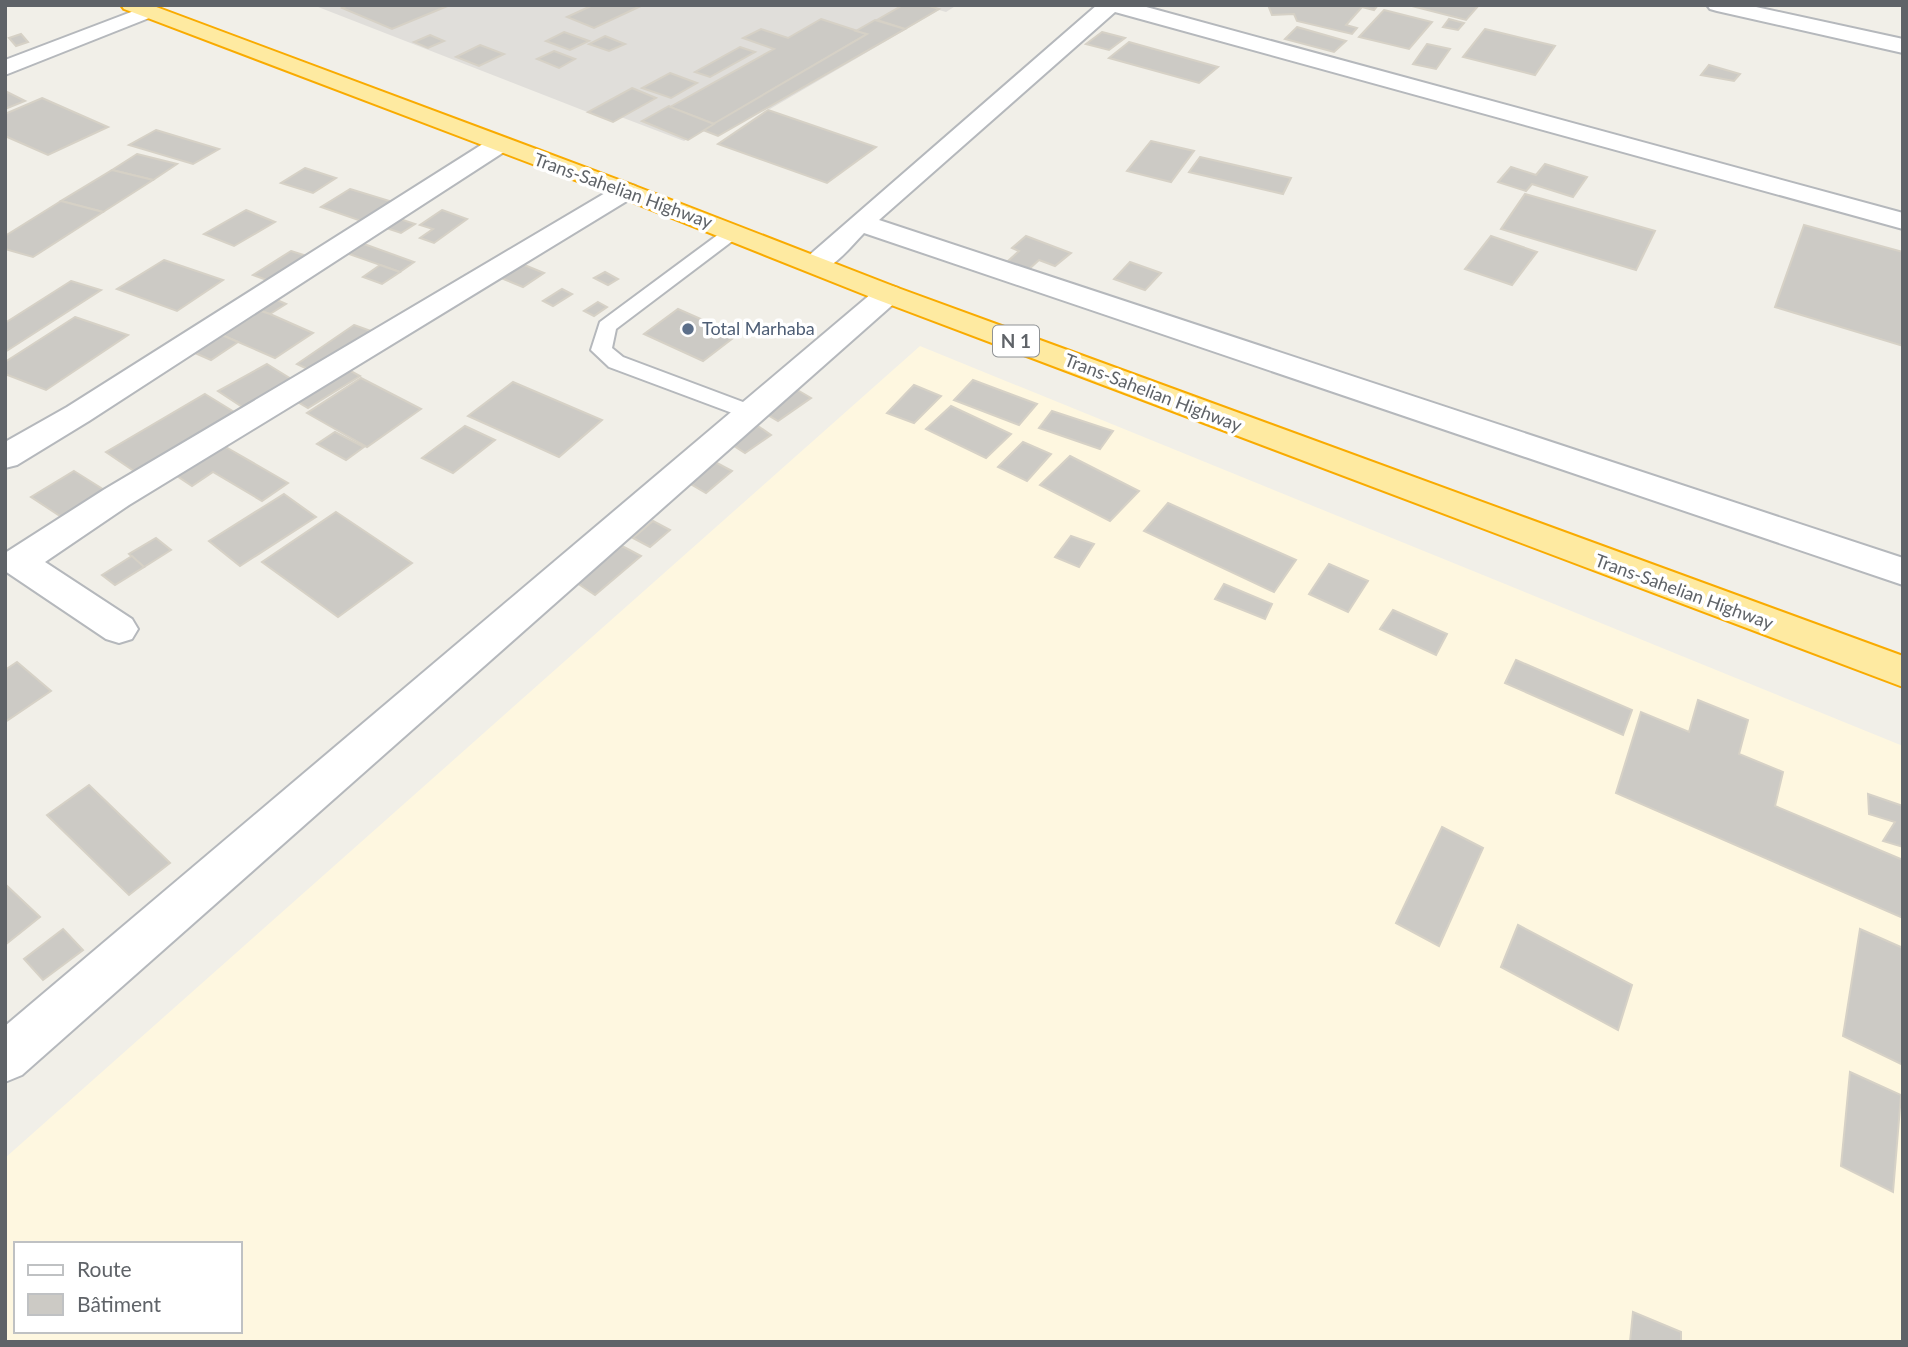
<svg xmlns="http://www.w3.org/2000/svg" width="1908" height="1347" font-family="Lato,sans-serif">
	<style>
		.commercial { fill: #fef7e0; fill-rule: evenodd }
		.industrial { fill: #e0deda }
		.building { fill: #cccac5; stroke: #d6d1c6; stroke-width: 2 }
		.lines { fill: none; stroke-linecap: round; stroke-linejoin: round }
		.service-casing { stroke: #b5b8bc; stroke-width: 4 }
		.minor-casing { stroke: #b5b8bc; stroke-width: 4 }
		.trunk-casing { stroke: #f9ab00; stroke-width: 4 }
		.service { fill: #fff; fill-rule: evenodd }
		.minor { fill: #fff; fill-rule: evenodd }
		.trunk { fill: #feeaa1; fill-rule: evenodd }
		.service-dot { fill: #5c6f8a; stroke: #fff; stroke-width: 2.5 }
		.labels { text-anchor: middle; stroke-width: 7; stroke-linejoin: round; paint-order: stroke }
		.far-street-label { font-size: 18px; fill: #5f6368; stroke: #fff }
		.far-service-label { font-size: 18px; fill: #4e5e75; stroke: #fff; text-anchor: start }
		.shield { fill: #fff; stroke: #8f9295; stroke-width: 2 }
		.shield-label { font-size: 19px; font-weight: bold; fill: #5f6368 }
	</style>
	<rect width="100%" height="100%" fill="#f1efe8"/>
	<path class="commercial" d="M 920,346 L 1903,746 L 1903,1342 L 5,1342 L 5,1158 ZM 16,1244 L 240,1244 L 240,1331 L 16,1331 Z"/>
	<path class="industrial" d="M 313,5 L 957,5 L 946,12 L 939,10 L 770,109 L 765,108 L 718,136 L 703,130 L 684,141 L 621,117 L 613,122 Z"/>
	<g class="building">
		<path d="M 348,5 L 450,5 L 392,29 L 342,8 Z"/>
		<path d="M 593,5 L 643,5 L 594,28 L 567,17 Z"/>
		<path d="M 903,5 L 926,5 L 939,9 L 905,29 L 877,20 Z"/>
		<path d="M 1268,5 L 1378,5 L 1374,10 L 1362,7 L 1346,25 L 1357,28 L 1352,34 L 1297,21 L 1294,14 L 1272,15 Z"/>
		<path d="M 1408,5 L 1479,5 L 1466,20 Z"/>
		<path d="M 1384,10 L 1432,22 L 1409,49 L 1359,37 Z"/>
		<path d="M 821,19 L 867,34 L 714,124 L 670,107 L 774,49 L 743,38 L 761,29 L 788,38 Z"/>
		<path d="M 1449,19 L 1464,23 L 1458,30 L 1443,27 Z"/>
		<path d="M 875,20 L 905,29 L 718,136 L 703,130 L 867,34 L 856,31 Z"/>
		<path d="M 1297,27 L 1346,41 L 1334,52 L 1285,39 Z"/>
		<path d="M 1485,29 L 1555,46 L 1535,75 L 1463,57 Z"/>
		<path d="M 564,32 L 589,41 L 570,50 L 546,41 Z"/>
		<path d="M 1102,32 L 1125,38 L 1109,50 L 1086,44 Z"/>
		<path d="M 21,34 L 28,42 L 16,46 L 9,38 Z"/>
		<path d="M 430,35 L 444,41 L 428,48 L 414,42 Z"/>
		<path d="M 605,36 L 625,44 L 609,51 L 589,44 Z"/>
		<path d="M 1129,42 L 1218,67 L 1199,83 L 1109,58 Z"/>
		<path d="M 1427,44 L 1450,49 L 1436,69 L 1413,64 Z"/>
		<path d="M 480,45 L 504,54 L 479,66 L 456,57 Z"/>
		<path d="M 740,47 L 755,52 L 710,77 L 695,72 Z"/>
		<path d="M 554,51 L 575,59 L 559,68 L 537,59 Z"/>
		<path d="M 1709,65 L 1740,74 L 1734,81 L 1701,75 Z"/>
		<path d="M 670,73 L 697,83 L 671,98 L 642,88 Z"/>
		<path d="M 632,88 L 656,98 L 613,122 L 588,112 Z"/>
		<path d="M 5,91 L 25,101 L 5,109 Z"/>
		<path d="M 42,98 L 108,127 L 48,155 L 5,136 L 5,114 Z"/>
		<path d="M 669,106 L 670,107 L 714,124 L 688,140 L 642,121 Z"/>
		<path d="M 768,110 L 876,147 L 827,183 L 718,144 Z"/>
		<path d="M 156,130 L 219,149 L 193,164 L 129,145 Z"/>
		<path d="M 1151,141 L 1194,151 L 1171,182 L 1127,171 Z"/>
		<path d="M 137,154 L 177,164 L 153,180 L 112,170 Z"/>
		<path d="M 1200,157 L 1291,178 L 1283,194 L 1189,172 Z"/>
		<path d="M 1545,164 L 1587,177 L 1573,197 L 1532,184 L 1526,191 L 1498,182 L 1511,167 L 1536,175 Z"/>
		<path d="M 305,168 L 336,178 L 313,193 L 281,183 Z"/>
		<path d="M 112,170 L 153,180 L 103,212 L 61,201 Z"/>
		<path d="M 350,189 L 393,202 L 364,222 L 321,207 Z"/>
		<path d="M 1525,194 L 1655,231 L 1636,270 L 1501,229 Z"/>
		<path d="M 61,201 L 103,212 L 33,257 L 5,249 L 5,236 Z"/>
		<path d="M 246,210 L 275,222 L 234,246 L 204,234 Z"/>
		<path d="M 442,210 L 467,219 L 434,243 L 420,238 L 433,229 L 420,225 Z"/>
		<path d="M 400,219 L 415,224 L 401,233 L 386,228 Z"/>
		<path d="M 1804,225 L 1903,252 L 1903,346 L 1775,307 Z"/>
		<path d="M 1026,236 L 1071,253 L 1055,266 L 1039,260 L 1028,270 L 1007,262 L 1019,251 L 1012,248 Z"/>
		<path d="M 1491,236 L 1537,252 L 1512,285 L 1465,269 Z"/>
		<path d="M 364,244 L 414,262 L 400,272 L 349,254 Z"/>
		<path d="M 291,251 L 310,257 L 272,282 L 253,275 Z"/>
		<path d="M 164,260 L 223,280 L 177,311 L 117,289 Z"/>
		<path d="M 1130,262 L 1161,273 L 1145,290 L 1114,279 Z"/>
		<path d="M 522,264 L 544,273 L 523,287 L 501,278 Z"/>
		<path d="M 380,265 L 400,272 L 382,284 L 363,277 Z"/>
		<path d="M 605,272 L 618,279 L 608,285 L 594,278 Z"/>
		<path d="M 71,281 L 101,290 L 5,352 L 5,323 Z"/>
		<path d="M 562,289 L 572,294 L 553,306 L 543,301 Z"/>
		<path d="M 277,300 L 286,304 L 270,314 L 261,311 Z"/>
		<path d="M 598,302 L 607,307 L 594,316 L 584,311 Z"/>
		<path d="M 678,309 L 737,335 L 703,361 L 644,334 Z"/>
		<path d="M 261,311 L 270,314 L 313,333 L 275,358 L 222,335 Z"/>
		<path d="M 75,317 L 128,335 L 46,390 L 5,374 L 5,362 Z"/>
		<path d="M 354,325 L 371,331 L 314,372 L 297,364 Z"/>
		<path d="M 222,335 L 238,342 L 211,360 L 195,353 Z"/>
		<path d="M 267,364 L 296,382 L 247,410 L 218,391 Z"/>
		<path d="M 347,369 L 360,376 L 308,408 L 296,401 Z"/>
		<path d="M 361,378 L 421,409 L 367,447 L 307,413 Z"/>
		<path d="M 973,380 L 1037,404 L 1019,425 L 954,400 Z"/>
		<path d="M 513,382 L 602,420 L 559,457 L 468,416 Z"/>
		<path d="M 914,385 L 941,396 L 914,423 L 887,413 Z"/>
		<path d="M 794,388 L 811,398 L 778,421 L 761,411 Z"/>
		<path d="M 205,394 L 239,415 L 140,475 L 106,452 Z"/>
		<path d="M 951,406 L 1011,434 L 986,458 L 926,429 Z"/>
		<path d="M 1052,411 L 1113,431 L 1100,449 L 1039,428 Z"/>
		<path d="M 465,426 L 495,440 L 453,473 L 422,458 Z"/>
		<path d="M 758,426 L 771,435 L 745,453 L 731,444 Z"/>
		<path d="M 335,432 L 364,447 L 346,460 L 317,444 Z"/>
		<path d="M 1023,442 L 1051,454 L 1027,481 L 998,467 Z"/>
		<path d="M 224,446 L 288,483 L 262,501 L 213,472 L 192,486 L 177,476 Z"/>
		<path d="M 1070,456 L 1139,491 L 1110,521 L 1040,485 Z"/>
		<path d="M 715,462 L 732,471 L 706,493 L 689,483 Z"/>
		<path d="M 74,471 L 109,493 L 66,520 L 31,497 Z"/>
		<path d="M 284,494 L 316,517 L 240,566 L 209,541 Z"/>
		<path d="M 1168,503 L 1296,560 L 1274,592 L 1144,531 Z"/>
		<path d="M 336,512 L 412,563 L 338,617 L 262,562 Z"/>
		<path d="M 653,521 L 670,530 L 650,547 L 633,538 Z"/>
		<path d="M 1071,536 L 1094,544 L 1079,567 L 1055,557 Z"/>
		<path d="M 156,538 L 171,550 L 144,567 L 129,554 Z"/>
		<path d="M 622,546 L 641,556 L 595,595 L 577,583 Z"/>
		<path d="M 132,556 L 144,567 L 115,585 L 102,575 Z"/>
		<path d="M 1329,564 L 1368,581 L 1348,612 L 1309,594 Z"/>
		<path d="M 1224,584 L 1272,604 L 1265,619 L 1215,599 Z"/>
		<path d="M 1393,610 L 1447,634 L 1436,655 L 1380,629 Z"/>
		<path d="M 1516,660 L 1632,710 L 1623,735 L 1505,683 Z"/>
		<path d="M 17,662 L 51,691 L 5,722 L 5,670 Z"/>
		<path d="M 1698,700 L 1748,720 L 1739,754 L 1783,772 L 1775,806 L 1903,860 L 1903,918 L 1616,793 L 1641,712 L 1689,732 Z"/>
		<path d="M 89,785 L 170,863 L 129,895 L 47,815 Z"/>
		<path d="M 1868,794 L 1903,806 L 1903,847 L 1883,841 L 1895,822 L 1869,814 Z"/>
		<path d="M 1442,827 L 1483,848 L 1439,946 L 1396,923 Z"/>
		<path d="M 5,884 L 40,917 L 5,945 Z"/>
		<path d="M 1518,925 L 1632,985 L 1618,1030 L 1501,967 Z"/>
		<path d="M 63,929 L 83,950 L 43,980 L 24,959 Z"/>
		<path d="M 1860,929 L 1903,948 L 1903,1065 L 1843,1036 Z"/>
		<path d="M 1850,1072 L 1901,1095 L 1893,1192 L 1841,1166 Z"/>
		<path d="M 1633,1312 L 1681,1332 L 1681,1342 L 1630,1342 Z"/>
	</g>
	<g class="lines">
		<defs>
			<path id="service" d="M 733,226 L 742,232 L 739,236 L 616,329 L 612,348 L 623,357 L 759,408 L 762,413 L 759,418 L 751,420 L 609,367 L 591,350 L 600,322 L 727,228 Z"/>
			<g id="minor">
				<path d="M 1097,5 L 1139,5 L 1903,213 L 1903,229 L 1115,12 L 879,220 L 1903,558 L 1903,585 L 864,233 C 848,249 830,276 806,270 L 802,264 L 806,258 Z"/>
				<path d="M 1707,5 L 1747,5 L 1903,39 L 1903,53 L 1717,11 L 1710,9 Z"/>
				<path d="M 147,6 L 154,8 L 158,12 L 154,16 L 5,75 L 5,60 Z"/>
				<path d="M 498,138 L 507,140 L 510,145 L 507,150 L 89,421 L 17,465 L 5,468 L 5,442 L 67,407 L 489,140 Z"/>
				<path d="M 626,183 L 635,186 L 639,191 L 635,196 L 129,505 L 45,562 L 132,619 L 138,629 L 132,639 L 119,643 L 106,639 L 5,571 L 5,553 L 105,489 L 617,186 Z"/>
				<path d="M 888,285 L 898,288 L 902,294 L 898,300 L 22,1075 L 5,1082 L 5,1026 L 878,288 Z"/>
			</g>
			<path id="trunk" d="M 121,5 L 151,5 L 635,186 L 898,288 L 1903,656 L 1903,687 L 878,300 L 617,196 L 124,9 Z"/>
		</defs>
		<use href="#service" class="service-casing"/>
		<use href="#minor" class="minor-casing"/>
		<use href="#trunk" class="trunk-casing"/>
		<use href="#service" class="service"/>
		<use href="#minor" class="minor"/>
		<use href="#trunk" class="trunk"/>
	</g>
	<circle class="service-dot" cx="688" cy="329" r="7"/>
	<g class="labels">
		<g class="far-street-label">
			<text transform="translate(623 191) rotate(20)" y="6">Trans-Sahelian Highway</text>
			<text transform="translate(1153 393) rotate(21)" y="6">Trans-Sahelian Highway</text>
			<text transform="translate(1684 592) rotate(20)" y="6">Trans-Sahelian Highway</text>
		</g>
		<g class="far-service-label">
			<text x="702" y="335">Total Marhaba</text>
		</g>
		<rect class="shield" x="993" y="325.5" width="46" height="31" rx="5"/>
		<g class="shield-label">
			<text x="1016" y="348">N 1</text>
		</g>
	</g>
	<rect width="1908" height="1347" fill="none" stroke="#5f6368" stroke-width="14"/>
	<rect x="14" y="1242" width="228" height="91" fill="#ffffff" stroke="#bfc1c3" stroke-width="2"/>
	<rect x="28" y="1265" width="35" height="10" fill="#ffffff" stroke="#bfc1c3" stroke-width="2"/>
	<text x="77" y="1277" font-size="21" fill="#5f6368">Route</text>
	<rect x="28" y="1294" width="35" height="21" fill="#cccac5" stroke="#bfc1c3" stroke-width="2"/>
	<text x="77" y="1312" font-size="21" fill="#5f6368">Bâtiment</text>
</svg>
